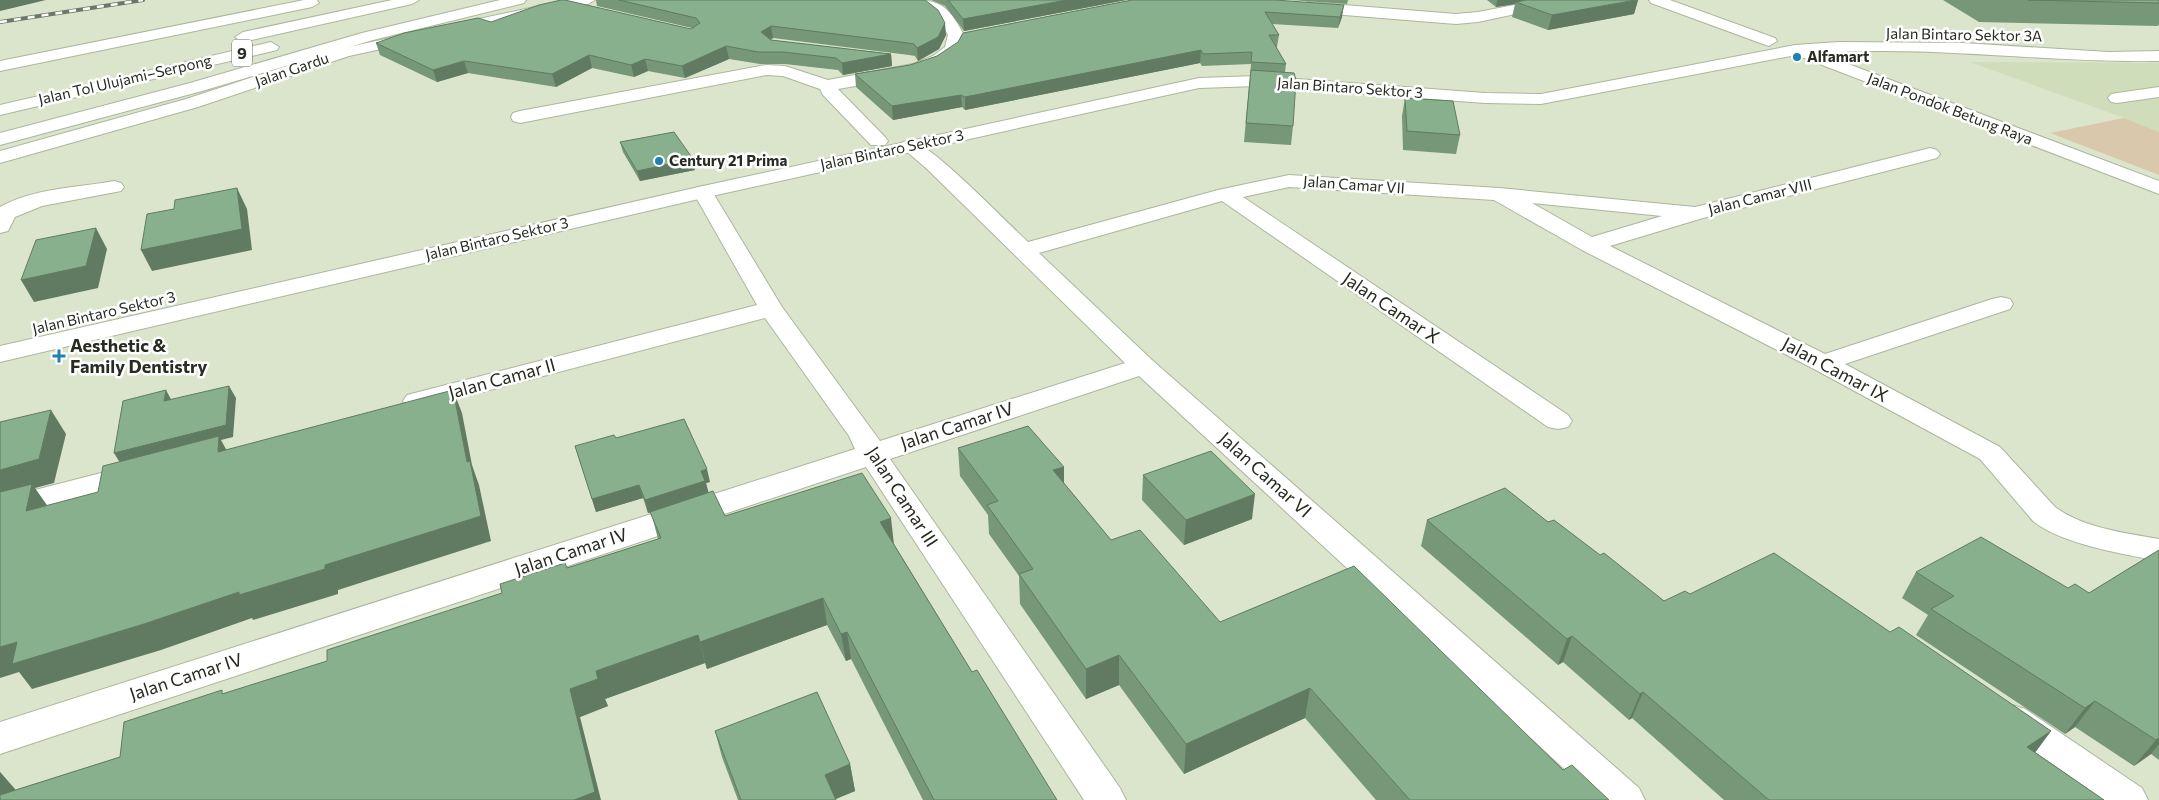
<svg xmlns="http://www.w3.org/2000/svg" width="2159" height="800" font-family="Commissioner,sans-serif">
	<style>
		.built { fill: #cfddbb }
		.green { fill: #d9c8ab }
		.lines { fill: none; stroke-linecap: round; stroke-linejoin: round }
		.minor-casing { stroke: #acb69d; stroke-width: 2 }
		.major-casing { stroke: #acb69d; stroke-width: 2 }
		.highway-casing { stroke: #acb69d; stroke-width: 2 }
		.minor { fill: #fff; fill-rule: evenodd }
		.major { fill: #fff; fill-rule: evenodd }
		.highway { fill: #fff; fill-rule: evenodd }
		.rail-casing { stroke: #6f7665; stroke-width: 4 }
		.rail { stroke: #fff; stroke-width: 2.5; stroke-dasharray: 7; stroke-linecap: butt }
		.wall { fill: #769778 }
		.shaded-wall { fill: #607b62 }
		.building { fill: #89b08c; stroke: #607b62 }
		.poi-dot { fill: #2181ad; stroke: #fff; stroke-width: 2 }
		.labels { text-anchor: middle; stroke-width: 5; stroke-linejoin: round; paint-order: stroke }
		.far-street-label { font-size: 15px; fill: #272b21; stroke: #fff }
		.far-poi-label { font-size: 15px; font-weight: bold; fill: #272b21; stroke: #fff; text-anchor: start }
		.shield { fill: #fff; stroke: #686b64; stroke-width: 1 }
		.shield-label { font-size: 16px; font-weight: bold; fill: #272b21 }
		.street-label { font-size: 18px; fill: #272b21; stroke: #fff }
		.poi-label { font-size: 18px; font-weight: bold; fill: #272b21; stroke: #fff; text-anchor: start }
	</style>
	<rect width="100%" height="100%" fill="#dbe5cb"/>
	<path class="built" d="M 1970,62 L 2159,63 L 2159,132 L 2124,118 Z"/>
	<path class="green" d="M 2124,118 L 2159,132 L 2159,175 L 2050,133 Z"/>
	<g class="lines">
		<defs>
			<g id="minor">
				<path d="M 567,0 L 595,0 L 588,4 L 349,56 L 198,107 L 0,163 L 0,151 L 186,99 L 339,49 Z"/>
				<path d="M 915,0 C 944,0 951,11 964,35 L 961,49 L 945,63 L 925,72 L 896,79 L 838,89 L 885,137 L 888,141 L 885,145 L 871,145 L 823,95 L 820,89 L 783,76 L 766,75 L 520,123 L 513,121 L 511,117 L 513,113 L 520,111 L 766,65 L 785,66 L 828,80 L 913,64 L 933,56 L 945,47 L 948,35 L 940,20 Z"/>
				<path d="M 1540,0 L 1569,0 L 1562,4 L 1478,22 L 1456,24 L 1307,12 L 1299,7 L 1307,2 L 1456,14 L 1478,12 Z"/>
				<path d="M 1649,0 L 1670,0 L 1775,38 L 1777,41 L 1769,46 L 1763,44 L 1651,3 Z"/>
				<path d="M 2159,87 L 2159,97 L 2117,103 L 2111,102 L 2108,98 L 2111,94 L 2117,93 Z"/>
				<path d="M 910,140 C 934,146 1005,221 1028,242 L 1218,190 L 1289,175 L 1499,188 L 1695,207 L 1930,148 L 1937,150 L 1940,154 L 1937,158 L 1703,218 L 1610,246 L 1825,354 L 1992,299 L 2001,297 L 2010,299 L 2013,304 L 2010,309 L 1845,364 L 2000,447 L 2055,507 C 2083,528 2125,533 2159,539 L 2159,561 C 2123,554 2061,544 2033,521 L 1980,459 L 1814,369 L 1582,250 L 1494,200 L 1289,187 L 1243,197 L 1568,415 L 1572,421 L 1568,427 L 1558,429 L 1548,427 L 1222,201 L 1039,253 L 1152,360 L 1639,788 L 1645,800 L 1598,800 L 1139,376 L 890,459 L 1120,788 L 1126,800 L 1084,800 L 866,467 L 0,754 L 0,722 L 855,449 L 849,436 L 765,318 L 417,409 L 407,407 L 403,401 L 407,395 L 757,305 L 693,192 L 696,188 L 703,186 L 710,188 L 782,307 L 880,441 L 1125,363 L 926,168 L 900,146 L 903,142 ZM 1532,203 L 1662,216 L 1592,237 Z"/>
				<path d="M 114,181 L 121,183 L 124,187 L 121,191 L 42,206 L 15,217 L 8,231 L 0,233 L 0,207 C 33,188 77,188 114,181 Z"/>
				<path d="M 136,464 L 147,467 L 151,474 L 147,481 L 0,519 L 0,499 Z"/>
				<path d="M 2012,705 L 2025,709 L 2142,788 L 2148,800 L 2097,800 L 1999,731 L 1993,720 L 1999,709 Z"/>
			</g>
			<path id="major" d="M 1839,42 L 1963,43 L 2109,52 L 2159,51 L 2159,61 C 2046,63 1932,45 1819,53 L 2159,181 L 2159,194 L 1796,55 L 1541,104 L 1485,103 L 1256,86 L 1199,88 L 703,198 L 0,362 L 0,346 L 703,186 L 1199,78 L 1256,76 L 1485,93 L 1541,94 L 1795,45 Z"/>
			<g id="highway">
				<path d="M 304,0 L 317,0 L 319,3 L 312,7 L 0,71 L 0,61 Z"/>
				<path d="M 392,0 L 419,0 L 412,4 L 243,42 L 235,37 L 243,32 Z"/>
				<path d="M 500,0 L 526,0 L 524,3 L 373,40 L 202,91 L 0,145 L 0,133 L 190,83 L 362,33 Z"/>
				<path d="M 271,42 L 279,47 L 277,50 L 0,115 L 0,105 Z"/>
			</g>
		</defs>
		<use href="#minor" class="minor-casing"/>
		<use href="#major" class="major-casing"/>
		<use href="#highway" class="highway-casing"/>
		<use href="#minor" class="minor"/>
		<use href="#major" class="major"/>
		<use href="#highway" class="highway"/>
		<defs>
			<path id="rail" d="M 0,22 L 143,0"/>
		</defs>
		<use href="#rail" class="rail-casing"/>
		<use href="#rail" class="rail"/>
	</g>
	<g class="wall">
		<path d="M 596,0 L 925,0 L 946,35 L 939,49 L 918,61 L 915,56 L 909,55 L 773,38 L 771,40 L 891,54 L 892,66 L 843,75 L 838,70 L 785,64 L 760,64 L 729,59 L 685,78 L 648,71 L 634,77 L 592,68 L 556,87 L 468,73 L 437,82 L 380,55 L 376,43 L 491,22 L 691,29 L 692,28 L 597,6 Z"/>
		<path d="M 931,0 L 1126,0 L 964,31 L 945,6 Z"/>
		<path d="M 1132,0 L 1342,17 L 1338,28 L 1272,24 L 1279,35 L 1277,47 L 1276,47 L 1286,64 L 1285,72 L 1293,126 L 1291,145 L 1244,142 L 1251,64 L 1202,66 L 1200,63 L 965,110 L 962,107 L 893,120 L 856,87 L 855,74 L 910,65 Z"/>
		<path d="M 1291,0 L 1348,0 L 1347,4 Z"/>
		<path d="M 1487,0 L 1638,0 L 1634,14 L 1548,30 L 1512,17 L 1515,4 L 1496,7 Z"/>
		<path d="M 1943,0 L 2159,0 L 2159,24 L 2158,26 L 1979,22 Z"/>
		<path d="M 1405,98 L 1460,135 L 1456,154 L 1403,150 L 1402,116 Z"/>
		<path d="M 620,142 L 695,170 L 640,181 L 623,152 Z"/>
		<path d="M 616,438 L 710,482 L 706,483 L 708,493 L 725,516 L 894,544 L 972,672 L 1057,800 L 923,800 L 851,659 L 846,661 L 827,625 L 707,669 L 705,663 L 605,699 L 608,706 L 580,717 L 0,800 L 0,772 L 15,790 L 120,757 L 224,694 L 327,661 L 567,568 L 658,539 L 651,512 L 648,513 L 643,498 L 596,512 L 575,446 Z"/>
		<path d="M 958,448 L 1064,467 L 1064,483 L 1111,540 L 1220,622 L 1563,770 L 1609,800 L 1376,800 L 1305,718 L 1184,774 L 1119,685 L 1086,699 L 1020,604 L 1019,576 L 989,534 L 988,515 L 960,476 Z"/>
		<path d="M 1143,475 L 1252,519 L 1184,545 L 1142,500 Z"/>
		<path d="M 1427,520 L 1548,522 L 1600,555 L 1664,601 L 1690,594 L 1890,632 L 2051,731 L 2035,752 L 2104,800 L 1724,800 L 1632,718 L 1629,720 L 1563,662 L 1558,665 L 1421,546 Z"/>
		<path d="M 2159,550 L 2159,760 L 2151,754 L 2134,766 L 2075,727 L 2065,734 L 1916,635 L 1928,615 L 1902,598 L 1916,572 L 2068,588 L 2089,593 Z"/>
		<path d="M 715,731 L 850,764 L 855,791 L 836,799 L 836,800 L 738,800 L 722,757 Z"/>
	</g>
	<g class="shaded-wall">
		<path d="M 0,0 L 46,0 L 0,11 Z"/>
		<path d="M 1067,0 L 1126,0 L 964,31 L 963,19 Z"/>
		<path d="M 1497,0 L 1540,0 L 1516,2 L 1515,4 L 1496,7 Z"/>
		<path d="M 1638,0 L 1634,14 L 1548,30 L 1552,15 Z"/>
		<path d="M 1344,5 L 1342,17 L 1338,28 L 1340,17 Z"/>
		<path d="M 945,23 L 946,35 L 939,49 L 918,61 L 917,48 Z"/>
		<path d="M 771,26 L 773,38 L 763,44 L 761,32 Z"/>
		<path d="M 726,46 L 729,59 L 685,78 L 682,66 Z"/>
		<path d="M 1201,50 L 1200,63 L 965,110 L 965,97 Z"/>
		<path d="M 891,54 L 892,66 L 843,75 L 842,63 Z"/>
		<path d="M 589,55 L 592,68 L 556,87 L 552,74 Z"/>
		<path d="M 645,59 L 648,71 L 634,77 L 631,65 Z"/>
		<path d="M 464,61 L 468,73 L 437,82 L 433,70 Z"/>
		<path d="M 961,95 L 962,107 L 893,120 L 892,106 Z"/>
		<path d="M 693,159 L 695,170 L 640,181 L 637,171 Z"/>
		<path d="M 237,188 L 247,209 L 252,250 L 152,271 L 141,250 Z"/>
		<path d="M 96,228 L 107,249 L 98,288 L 34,302 L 21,280 Z"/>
		<path d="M 229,386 L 236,398 L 233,437 L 221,440 L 232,460 L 122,466 L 114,453 Z"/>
		<path d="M 166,390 L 173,403 L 164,401 Z"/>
		<path d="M 453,390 L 462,413 L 472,465 L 479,485 L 491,541 L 338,590 L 338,594 L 253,620 L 252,618 L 161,650 L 32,689 L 19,672 L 0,678 L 0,647 L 17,642 L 239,592 L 325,565 L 467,462 Z"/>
		<path d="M 51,410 L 66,434 L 54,483 L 35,488 L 49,508 L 42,536 L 0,498 L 0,470 Z"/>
		<path d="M 1064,467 L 1064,495 L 1053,470 Z"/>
		<path d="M 707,469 L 710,482 L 706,483 L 709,494 L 648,513 L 645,500 L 701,471 Z"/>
		<path d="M 639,485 L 643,498 L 596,512 L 592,499 Z"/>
		<path d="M 1255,494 L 1252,519 L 1184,545 L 1186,520 Z"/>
		<path d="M 891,518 L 894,545 L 880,522 Z"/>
		<path d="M 823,598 L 827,625 L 707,669 L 700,642 Z"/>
		<path d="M 847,632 L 851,659 L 846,661 L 841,634 Z"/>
		<path d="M 698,635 L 705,663 L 605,699 L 608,706 L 580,717 L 601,800 L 574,800 L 570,689 L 596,671 Z"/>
		<path d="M 1572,636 L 1563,662 L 1558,665 L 1567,639 Z"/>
		<path d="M 1119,655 L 1119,685 L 1086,699 L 1086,669 Z"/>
		<path d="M 1310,688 L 1305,718 L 1184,774 L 1186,744 Z"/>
		<path d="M 1643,692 L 1632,718 L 1629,720 L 1640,694 Z"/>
		<path d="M 2095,701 L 2075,727 L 2065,734 L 2085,708 Z"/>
		<path d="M 2051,731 L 2032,757 L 2027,747 Z"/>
		<path d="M 2159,738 L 2159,744 L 2151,754 L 2134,766 L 2156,740 Z"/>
		<path d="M 850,764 L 855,791 L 833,800 L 825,775 Z"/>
		<path d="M 0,772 L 15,789 L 13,800 L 0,800 Z"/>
	</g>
	<g class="building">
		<path d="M 561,0 L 565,0 L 691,29 L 700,23 L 696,18 L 619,0 L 925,0 L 938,10 L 945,23 L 938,37 L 917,48 L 914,44 L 908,43 L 771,26 L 761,32 L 771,40 L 891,54 L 842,63 L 836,58 L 783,52 L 758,52 L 726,46 L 682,66 L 645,59 L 631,65 L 589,55 L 552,74 L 464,61 L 433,70 L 376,43 L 404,33 L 478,18 L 491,22 L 539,5 Z"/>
		<path d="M 948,0 L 1067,0 L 963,19 Z"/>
		<path d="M 1132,0 L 1275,0 L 1344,5 L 1340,17 L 1265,12 L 1279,35 L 1269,35 L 1286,64 L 1251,62 L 1252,52 L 1203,54 L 1201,50 L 965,97 L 961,95 L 892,106 L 855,74 L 910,65 L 937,56 L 958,42 L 963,33 Z"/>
		<path d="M 1526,0 L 1636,0 L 1552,15 L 1516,2 Z"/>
		<path d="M 2028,0 L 2159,0 L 2159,3 Z"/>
		<path d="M 1251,70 L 1294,73 L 1296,80 L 1293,126 L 1246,123 Z"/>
		<path d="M 1405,98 L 1453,101 L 1460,135 L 1407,131 Z"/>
		<path d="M 674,132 L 693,159 L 637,171 L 620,142 Z"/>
		<path d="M 237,188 L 242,229 L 141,250 L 147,214 L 174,209 L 175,200 Z"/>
		<path d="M 96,228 L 86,266 L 21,280 L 36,240 Z"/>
		<path d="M 229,386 L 226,425 L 114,453 L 123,401 L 166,390 L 164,401 Z"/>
		<path d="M 453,390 L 467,462 L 470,461 L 481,516 L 325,565 L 325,569 L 239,595 L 239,592 L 144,624 L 12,664 L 17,642 L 0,647 L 0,492 L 32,484 L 26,511 L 98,492 L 103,466 L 219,436 L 218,452 Z"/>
		<path d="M 51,410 L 39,459 L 0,470 L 0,422 Z"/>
		<path d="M 684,419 L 707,469 L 701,471 L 705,481 L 645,500 L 639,485 L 592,499 L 575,446 L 614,435 L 616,438 Z"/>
		<path d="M 1028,426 L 1064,467 L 1053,470 L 1111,540 L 1140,530 L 1220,622 L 1354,566 L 1563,770 L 1572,765 L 1609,800 L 1410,800 L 1310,688 L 1186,744 L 1119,655 L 1086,669 L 1019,574 L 1033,569 L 987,505 L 998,501 L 958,448 Z"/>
		<path d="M 1211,451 L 1255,494 L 1186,520 L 1143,475 Z"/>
		<path d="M 862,473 L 891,518 L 880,522 L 972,672 L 977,670 L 1057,800 L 934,800 L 847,632 L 841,634 L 823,598 L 700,642 L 698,635 L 596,671 L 598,679 L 570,689 L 595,792 L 574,800 L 0,800 L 0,795 L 120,757 L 124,722 L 222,690 L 222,694 L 327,661 L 327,650 L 502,593 L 500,584 L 565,563 L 567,568 L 661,538 L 650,512 L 713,491 L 725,516 Z"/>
		<path d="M 1505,488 L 1548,522 L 1554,520 L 1600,555 L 1604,553 L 1664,601 L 1685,591 L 1690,594 L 1774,553 L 1890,632 L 1899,627 L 2051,731 L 2027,747 L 2104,800 L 1769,800 L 1643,692 L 1640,694 L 1572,636 L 1567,639 L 1427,520 Z"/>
		<path d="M 1981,537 L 2068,588 L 2075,584 L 2089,593 L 2159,550 L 2159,738 L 2156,740 L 2095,701 L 2085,708 L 1931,609 L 1954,596 L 1916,572 Z"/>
		<path d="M 817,692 L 850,764 L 825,775 L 836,800 L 741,800 L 715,731 Z"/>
	</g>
	<g class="poi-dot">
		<circle cx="1797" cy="57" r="5"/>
		<circle cx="659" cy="161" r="5"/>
		<path d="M56.5 348.5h5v5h5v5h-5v5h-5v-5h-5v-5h5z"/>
	</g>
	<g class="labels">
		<g class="far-street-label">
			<text transform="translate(1964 35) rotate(1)" y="5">Jalan Bintaro Sektor 3A</text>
			<text transform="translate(292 70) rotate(-19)" y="5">Jalan Gardu</text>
			<text transform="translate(125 80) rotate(-13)" y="5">Jalan Tol Ulujami–Serpong</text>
			<text transform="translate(1350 88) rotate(4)" y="5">Jalan Bintaro Sektor 3</text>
			<text transform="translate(1950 109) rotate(21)" y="5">Jalan Pondok Betung Raya</text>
			<text transform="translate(892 150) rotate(-12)" y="5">Jalan Bintaro Sektor 3</text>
			<text transform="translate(1354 185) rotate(4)" y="5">Jalan Camar VII</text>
			<text transform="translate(1760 197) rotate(-14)" y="5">Jalan Camar VIII</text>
			<text transform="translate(497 239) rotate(-13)" y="5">Jalan Bintaro Sektor 3</text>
			<text transform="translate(104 313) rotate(-13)" y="5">Jalan Bintaro Sektor 3</text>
		</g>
		<g class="far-poi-label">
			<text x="1807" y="62">Alfamart</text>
			<text x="669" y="166">Century 21 Prima</text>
		</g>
		<rect class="shield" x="232" y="39.5" width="20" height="27" rx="4"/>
		<g class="shield-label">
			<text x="242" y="59">9</text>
		</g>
		<g class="street-label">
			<text transform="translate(1391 308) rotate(34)" y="6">Jalan Camar X</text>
			<text transform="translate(1835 370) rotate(28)" y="6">Jalan Camar IX</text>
			<text transform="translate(502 379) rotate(-15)" y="6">Jalan Camar II</text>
			<text transform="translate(957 426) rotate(-18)" y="6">Jalan Camar IV</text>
			<text transform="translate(1265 475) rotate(42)" y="6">Jalan Camar VI</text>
			<text transform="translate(902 497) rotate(57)" y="6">Jalan Camar III</text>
			<text transform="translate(571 552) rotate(-18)" y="6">Jalan Camar IV</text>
			<text transform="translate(186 677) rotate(-18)" y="6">Jalan Camar IV</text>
		</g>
		<g class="poi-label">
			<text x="70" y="352">Aesthetic &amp;<tspan x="70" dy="21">Family Dentistry</tspan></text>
		</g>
	</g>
</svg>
